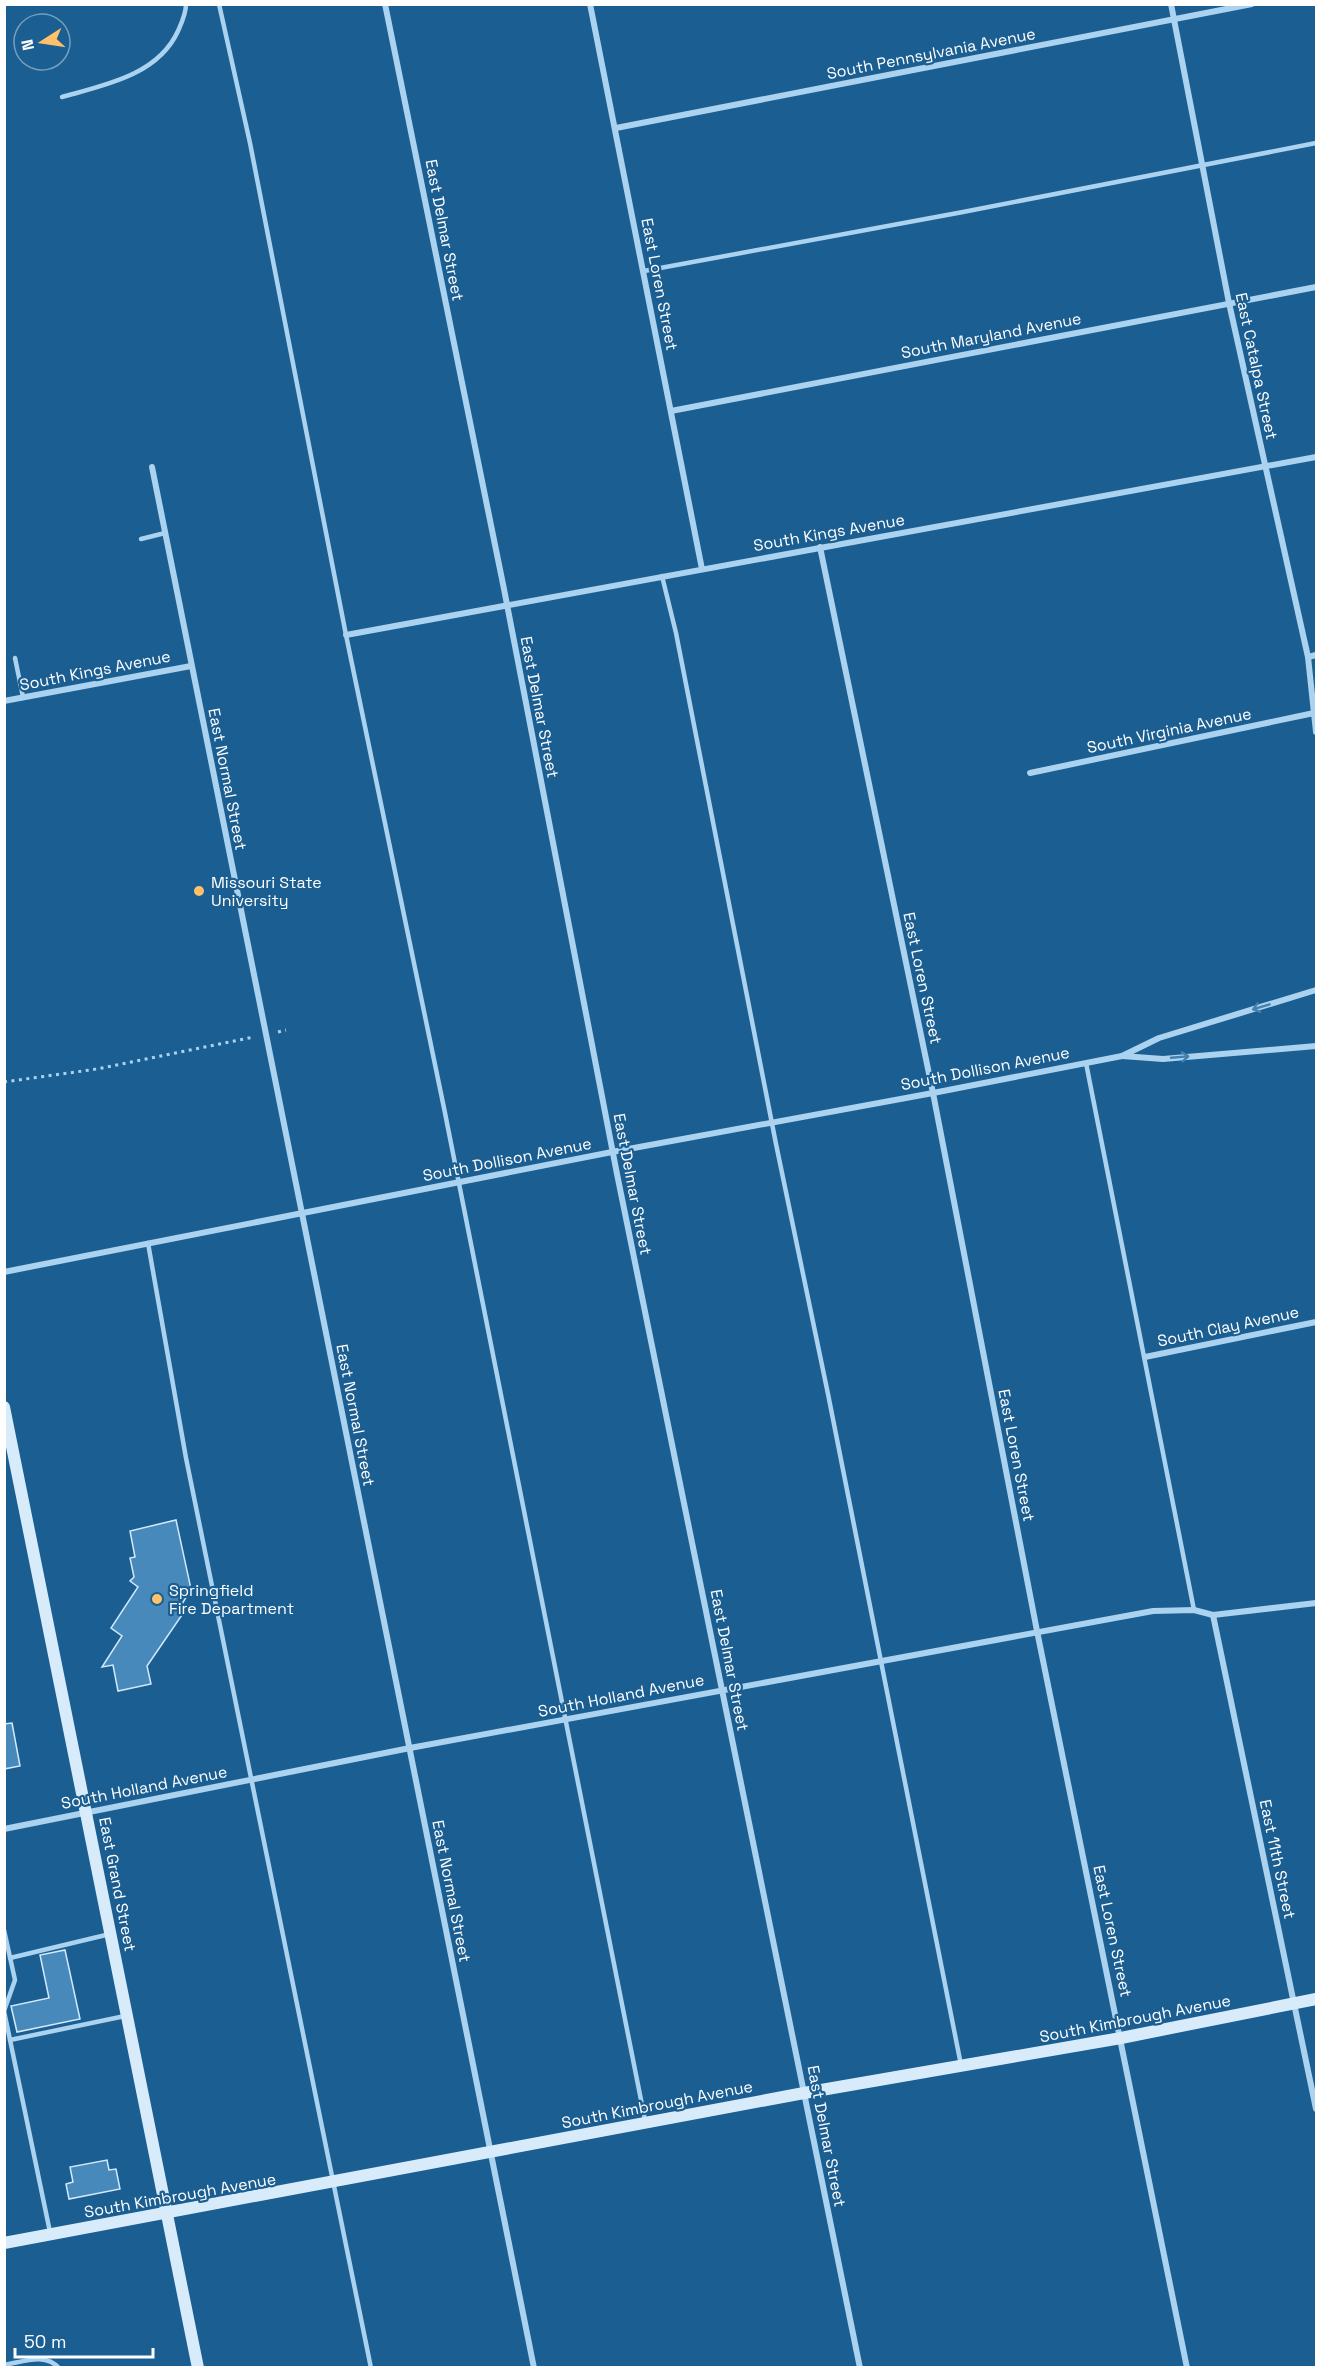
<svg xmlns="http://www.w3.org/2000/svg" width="1321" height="2372" font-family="'Space Grotesk',sans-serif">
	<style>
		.building { fill: #4889bb; stroke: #d1e9fa; stroke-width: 1.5 }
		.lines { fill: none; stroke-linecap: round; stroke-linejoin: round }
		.path { stroke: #abd2ef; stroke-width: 3; stroke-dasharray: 3 4.5; stroke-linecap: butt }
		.service { stroke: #abd2ef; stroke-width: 4.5 }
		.minor { stroke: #abd2ef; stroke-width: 6 }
		.secondary { stroke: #d8ebfa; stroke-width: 12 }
		.oneway { stroke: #4681ae }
		.poi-dot { fill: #ffc169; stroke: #1b5e92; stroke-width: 2 }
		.labels { text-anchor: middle; stroke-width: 4.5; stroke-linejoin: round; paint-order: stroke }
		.street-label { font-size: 16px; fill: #fff; stroke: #1b5e92 }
		.poi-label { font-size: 16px; fill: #fff; stroke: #1b5e92; text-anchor: start }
	</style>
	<rect width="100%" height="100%" fill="#1b5e92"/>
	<g class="building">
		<path d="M 176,1520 L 191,1589 L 179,1609 L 184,1612 L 147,1666 L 151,1684 L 118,1691 L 113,1665 L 102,1667 L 122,1636 L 111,1628 L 138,1587 L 130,1581 L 134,1577 L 130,1558 L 135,1557 L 130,1531 Z"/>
		<path d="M 12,1723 L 20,1766 L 4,1769 L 4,1724 Z"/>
		<path d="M 65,1950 L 80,2019 L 17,2032 L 11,2006 L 49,1998 L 40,1955 Z"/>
		<path d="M 107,2160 L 109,2170 L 116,2169 L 120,2189 L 69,2199 L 66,2184 L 73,2182 L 70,2167 Z"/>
	</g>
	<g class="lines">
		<g class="path">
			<path d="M 278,1032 L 286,1030"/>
			<path d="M 4,1082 L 97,1069 L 254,1037"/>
		</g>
		<g class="service">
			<path d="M 219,4 L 250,143 L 346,635 L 444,1108 L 645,2120"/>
			<path d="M 62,97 C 105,85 158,75 178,31 C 182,22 186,14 186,4"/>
			<path d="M 644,271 L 963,212 L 1316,143"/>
			<path d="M 141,539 L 165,533"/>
			<path d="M 662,576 L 676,633 L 776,1144 L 828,1394 L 961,2065"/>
			<path d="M 15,658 L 23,697"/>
			<path d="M 1086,1063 L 1194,1610"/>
			<path d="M 148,1243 L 186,1458 L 371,2368"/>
			<path d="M 4,1930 L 15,1980 L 4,2011"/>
			<path d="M 10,1958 L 110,1934"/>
			<path d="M 4,2011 L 50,2232"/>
			<path d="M 10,2040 L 125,2016"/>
			<path d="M 4,2365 C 23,2362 45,2352 59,2368"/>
		</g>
		<g class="minor">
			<path d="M 385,4 L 504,589 L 617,1174 L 860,2368"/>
			<path d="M 590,4 L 702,569"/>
			<path d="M 1171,4 L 1229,303 L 1308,657 L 1316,732"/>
			<path d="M 616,128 L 1252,4"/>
			<path d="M 671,411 L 1316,287"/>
			<path d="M 152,467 L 534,2368"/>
			<path d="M 820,547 L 933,1093 L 1037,1631 L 1187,2368"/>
			<path d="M 346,635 L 1316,457"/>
			<path d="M 1308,657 L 1316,655"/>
			<path d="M 4,701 L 191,666"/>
			<path d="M 1030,773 L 1314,713"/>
			<path d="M 1122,1056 L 1163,1059 L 1316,1046"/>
			<path d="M 4,1272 L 612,1152 L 933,1093 L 1122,1056 L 1159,1038 L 1316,990"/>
			<path d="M 1145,1357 L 1316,1322"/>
			<path d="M 1213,1615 L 1316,2109"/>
			<path d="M 4,1829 L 410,1748 L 1153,1611 L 1194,1610 L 1213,1615 L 1316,1603"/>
		</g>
		<g class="secondary">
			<path d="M 4,1407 L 198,2368"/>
			<path d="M 4,2243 L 804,2093 L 1121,2038 L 1316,1999"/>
		</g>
	</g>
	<defs><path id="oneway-shaft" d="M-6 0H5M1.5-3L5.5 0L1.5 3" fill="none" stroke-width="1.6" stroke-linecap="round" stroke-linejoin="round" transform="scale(1.5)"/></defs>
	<g class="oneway">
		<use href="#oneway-shaft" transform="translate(1261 1007) rotate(163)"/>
		<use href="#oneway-shaft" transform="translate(1180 1057) rotate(-5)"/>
	</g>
	<g class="poi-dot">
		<circle cx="199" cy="891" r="6"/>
		<circle cx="157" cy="1599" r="6"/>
	</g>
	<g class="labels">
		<g class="street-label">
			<text transform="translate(931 53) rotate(-11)" y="6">South Pennsylvania Avenue</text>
			<text transform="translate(445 230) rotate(79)" y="6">East Delmar Street</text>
			<text transform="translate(660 284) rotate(79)" y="6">East Loren Street</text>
			<text transform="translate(991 335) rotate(-11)" y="6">South Maryland Avenue</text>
			<text transform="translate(1257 366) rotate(78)" y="6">East Catalpa Street</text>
			<text transform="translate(829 532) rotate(-10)" y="6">South Kings Avenue</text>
			<text transform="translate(95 670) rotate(-11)" y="6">South Kings Avenue</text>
			<text transform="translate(540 707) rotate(79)" y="6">East Delmar Street</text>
			<text transform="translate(1169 730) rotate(-12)" y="6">South Virginia Avenue</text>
			<text transform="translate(228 779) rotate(79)" y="6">East Normal Street</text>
			<text transform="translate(923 978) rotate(78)" y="6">East Loren Street</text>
			<text transform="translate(985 1068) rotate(-11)" y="6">South Dollison Avenue</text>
			<text transform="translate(507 1159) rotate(-11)" y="6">South Dollison Avenue</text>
			<text transform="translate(633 1184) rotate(79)" y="6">East Delmar Street</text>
			<text transform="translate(1228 1326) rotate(-12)" y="6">South Clay Avenue</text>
			<text transform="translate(356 1415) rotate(79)" y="6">East Normal Street</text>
			<text transform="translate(1017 1455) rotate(79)" y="6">East Loren Street</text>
			<text transform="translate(730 1660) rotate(79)" y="6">East Delmar Street</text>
			<text transform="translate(621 1695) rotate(-11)" y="6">South Holland Avenue</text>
			<text transform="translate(144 1787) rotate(-11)" y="6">South Holland Avenue</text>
			<text transform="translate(1278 1859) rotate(78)" y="6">East 11th Street</text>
			<text transform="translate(118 1884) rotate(79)" y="6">East Grand Street</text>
			<text transform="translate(452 1891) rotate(79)" y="6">East Normal Street</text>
			<text transform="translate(1113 1931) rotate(78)" y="6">East Loren Street</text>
			<text transform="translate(1135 2018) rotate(-11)" y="6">South Kimbrough Avenue</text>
			<text transform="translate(657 2104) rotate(-11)" y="6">South Kimbrough Avenue</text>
			<text transform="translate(827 2136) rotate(79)" y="6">East Delmar Street</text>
			<text transform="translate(180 2195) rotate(-10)" y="6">South Kimbrough Avenue</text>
		</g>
		<g class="poi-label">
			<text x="211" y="888">Missouri State<tspan x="211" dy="18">University</tspan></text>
			<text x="169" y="1596">Springfield<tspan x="169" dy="18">Fire Department</tspan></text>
		</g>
	</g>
	<rect width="1321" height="2372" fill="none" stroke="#ffffff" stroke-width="12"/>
	<g transform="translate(42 42) rotate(258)"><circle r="28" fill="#1b5e92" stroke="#769ebe" stroke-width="1.5"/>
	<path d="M0-4.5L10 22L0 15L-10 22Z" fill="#ffc169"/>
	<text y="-9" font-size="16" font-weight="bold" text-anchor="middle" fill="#ffffff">N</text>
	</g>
	<path d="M15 2348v9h138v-9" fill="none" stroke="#ffffff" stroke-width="3"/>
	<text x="24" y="2348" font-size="18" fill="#ffffff" stroke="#1b5e92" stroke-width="4.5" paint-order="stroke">50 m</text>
</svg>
